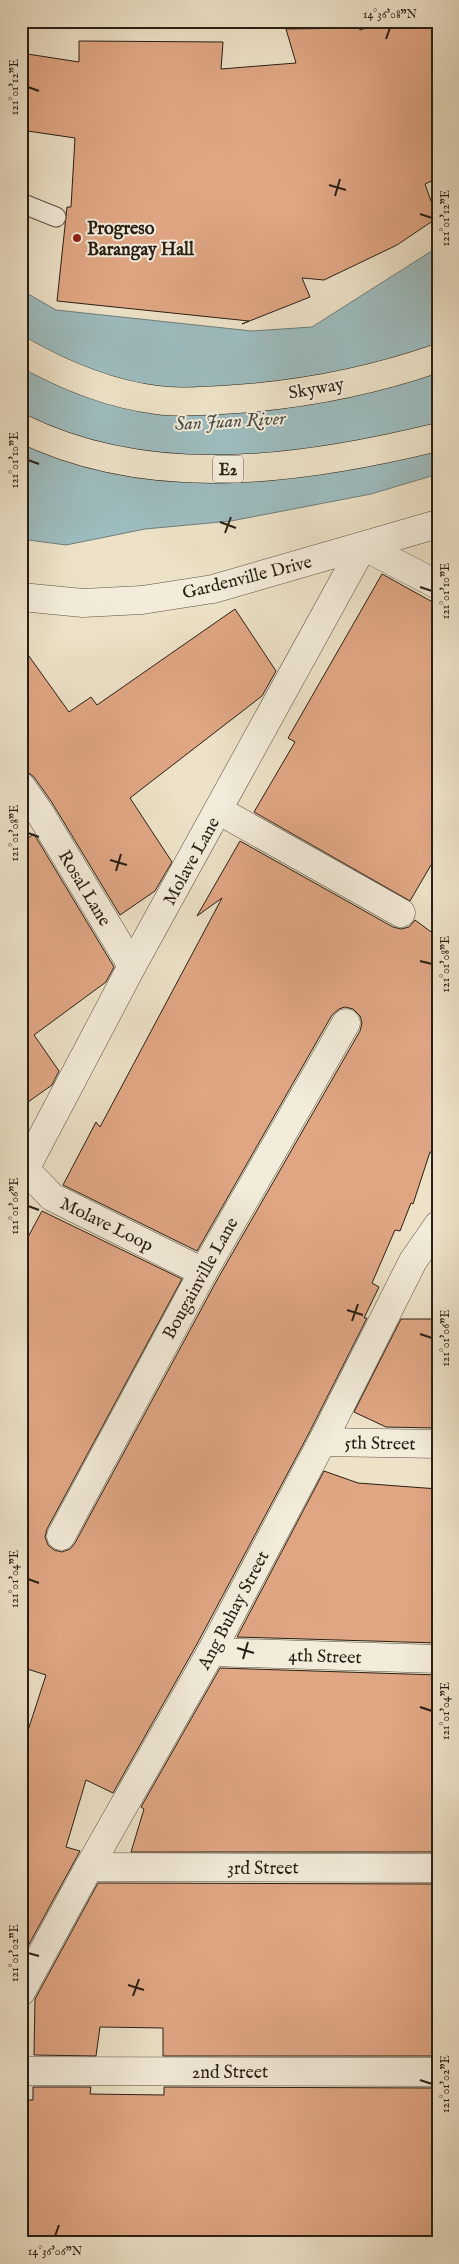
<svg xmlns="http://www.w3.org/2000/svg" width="459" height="2264" font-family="'IM FELL English',serif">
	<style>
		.water { fill: #9dbcbf; stroke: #6f7d7b }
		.building { fill: #e0a684; stroke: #291f14 }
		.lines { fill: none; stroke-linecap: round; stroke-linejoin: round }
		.lane-casing { stroke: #5a5041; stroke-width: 21 }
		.street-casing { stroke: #5a5041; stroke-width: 29 }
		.highway-casing { stroke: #291f14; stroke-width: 29 }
		.lane { stroke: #f3ecdb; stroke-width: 19 }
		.street { stroke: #f3ecdb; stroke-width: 28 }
		.highway { stroke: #ede2c8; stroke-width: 28 }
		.ticks { fill: none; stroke: #291f14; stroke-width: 2 }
		.poi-dot { fill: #8f2418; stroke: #f3ecdb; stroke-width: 2 }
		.labels { text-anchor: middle; stroke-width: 4; stroke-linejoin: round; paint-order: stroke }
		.shield { fill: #f3ecdb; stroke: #665c50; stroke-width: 1 }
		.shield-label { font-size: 16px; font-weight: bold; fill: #291f14 }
		.poi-label { font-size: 18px; font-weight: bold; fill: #291f14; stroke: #f3ecdb; text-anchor: start }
		.street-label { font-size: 18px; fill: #291f14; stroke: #f3ecdb }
		.water-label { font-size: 19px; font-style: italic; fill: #4c4e47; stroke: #f3ecdb }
		.neatline { fill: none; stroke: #291f14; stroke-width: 2 }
		.ticks-label { font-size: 12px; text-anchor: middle; fill: #291f14 }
	</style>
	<rect width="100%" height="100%" fill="#ede2c8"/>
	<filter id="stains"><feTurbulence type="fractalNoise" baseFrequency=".004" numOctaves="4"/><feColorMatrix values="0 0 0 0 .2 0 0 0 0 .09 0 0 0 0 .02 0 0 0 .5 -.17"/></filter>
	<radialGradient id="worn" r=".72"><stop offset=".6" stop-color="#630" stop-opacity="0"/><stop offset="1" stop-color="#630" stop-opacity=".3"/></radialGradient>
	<path class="water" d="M 438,247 L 438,474 L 371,494 L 231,521 L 145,529 L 66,545 L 21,539 L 21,290 L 56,310 L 252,331 L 312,327 Z"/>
	<g class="building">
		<path d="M 388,21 L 431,21 L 438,35 L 438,178 L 425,184 L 437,218 L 397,245 L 324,280 L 302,278 L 310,297 L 242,324 L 249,321 L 57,301 L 67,207 L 71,207 L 75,138 L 21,130 L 21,53 L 79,62 L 79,41 L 223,42 L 221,69 L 296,63 L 286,29 L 359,28 L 360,30 Z"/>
		<path d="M 382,574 L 438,605 L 438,853 L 410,901 L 254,812 L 295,742 L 288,738 Z"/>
		<path d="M 235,609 L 276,671 L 262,696 L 130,798 L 172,862 L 155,891 L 120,915 L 51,801 L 34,777 L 21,767 L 21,645 L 69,712 L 91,697 L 97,705 Z"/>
		<path d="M 34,834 L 114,967 L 106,982 L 34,1035 L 59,1071 L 52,1085 L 21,1107 L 21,843 Z"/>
		<path d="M 240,841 L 393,927 L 401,929 L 409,927 L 415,920 L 438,937 L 438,1154 L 430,1152 L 413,1204 L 411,1203 L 400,1231 L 395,1230 L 372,1283 L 379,1287 L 364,1318 L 367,1318 L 308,1435 L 197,1644 L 113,1793 L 86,1780 L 66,1847 L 80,1851 L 21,1959 L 21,1752 L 46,1675 L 21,1667 L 21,1250 L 42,1211 L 182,1279 L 47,1529 L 45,1537 L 48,1545 L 54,1550 L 62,1552 L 70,1549 L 75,1543 L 217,1280 L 360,1031 L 362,1023 L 360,1016 L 353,1009 L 345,1007 L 339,1009 L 332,1015 L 197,1251 L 63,1185 L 96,1122 L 100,1127 L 222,898 L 197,916 Z"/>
		<path d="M 401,1319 L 438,1319 L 438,1428 L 386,1427 L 354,1412 Z"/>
		<path d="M 324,1471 L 358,1483 L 438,1489 L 438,1643 L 237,1637 Z"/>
		<path d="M 220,1668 L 438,1675 L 438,1852 L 131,1852 L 144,1809 L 141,1807 Z"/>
		<path d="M 98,1883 L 438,1884 L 438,2017 L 433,2017 L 433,2056 L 163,2056 L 163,2028 L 100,2027 L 96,2056 L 34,2055 L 35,1999 Z"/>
		<path d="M 33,2087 L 91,2087 L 90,2094 L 164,2095 L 164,2087 L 433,2088 L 433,2091 L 438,2091 L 438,2243 L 21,2243 L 21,2100 L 33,2100 Z"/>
	</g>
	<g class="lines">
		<defs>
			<path id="lane" d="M 21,203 L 56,217"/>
			<g id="street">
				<path d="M 21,597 L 83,603 L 142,600 L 213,589 L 438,524"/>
				<path d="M 21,786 L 38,810 L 132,966"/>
				<path d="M 218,810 L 401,913"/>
				<path d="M 21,1165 L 52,1197 L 203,1272"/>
				<path d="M 21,1177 L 132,966 L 363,546 L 438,585"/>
				<path d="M 322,1442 L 438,1444"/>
				<path d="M 61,1536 L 203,1272 L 346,1023"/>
				<path d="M 211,1652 L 438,1659"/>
				<path d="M 89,1867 L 438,1868"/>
				<path d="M 21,1992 L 89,1867 L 211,1652 L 322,1442 L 413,1261 L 438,1225"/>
				<path d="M 21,2071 L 438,2072"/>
			</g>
			<g id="highway">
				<path d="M 21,351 C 63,375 109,394 157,400 C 178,403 200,401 221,400 C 295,396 369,382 438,358"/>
				<path d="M 21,428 C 151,492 303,470 438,437"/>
			</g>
		</defs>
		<use href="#lane" class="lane-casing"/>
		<use href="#street" class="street-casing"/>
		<use href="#highway" class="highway-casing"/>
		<use href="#lane" class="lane"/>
		<use href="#street" class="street"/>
		<use href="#highway" class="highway"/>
	</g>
	<path class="ticks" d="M 386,39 L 390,28M 28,87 L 39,91M 329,185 L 346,190M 335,196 L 340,179M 420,214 L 432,218M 28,460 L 39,464M 220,522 L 236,528M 225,533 L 231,517M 420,587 L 432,591M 28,833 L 39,837M 110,860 L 127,865M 116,871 L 121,854M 420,961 L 432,964M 28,1206 L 39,1210M 347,1310 L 363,1315M 352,1321 L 358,1304M 420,1334 L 432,1338M 28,1579 L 39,1583M 237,1648 L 254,1653M 243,1659 L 248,1642M 420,1707 L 432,1711M 28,1953 L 39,1956M 128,1985 L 144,1990M 133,1996 L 139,1979M 420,2080 L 432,2084M 55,2236 L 59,2225"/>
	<circle class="poi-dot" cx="77" cy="238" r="5"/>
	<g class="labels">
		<rect class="shield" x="213" y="455.5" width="30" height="27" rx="4"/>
		<g class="shield-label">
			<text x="228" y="475">E2</text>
		</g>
		<g class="poi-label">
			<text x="87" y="234">Progreso<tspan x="87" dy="21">Barangay Hall</tspan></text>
		</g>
		<g class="street-label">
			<text transform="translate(316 388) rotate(-10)" y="6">Skyway</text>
			<text transform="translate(247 577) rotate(-14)" y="6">Gardenville Drive</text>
			<text transform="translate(191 861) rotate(-61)" y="6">Molave Lane</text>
			<text transform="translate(85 888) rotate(59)" y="6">Rosal Lane</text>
			<text transform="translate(107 1224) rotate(26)" y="6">Molave Loop</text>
			<text transform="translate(200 1278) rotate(-61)" y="6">Bougainville Lane</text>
			<text transform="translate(380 1443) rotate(1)" y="6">5th Street</text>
			<text transform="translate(233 1610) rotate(-62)" y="6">Ang Buhay Street</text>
			<text transform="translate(325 1656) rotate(2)" y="6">4th Street</text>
			<text x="263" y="1874">3rd Street</text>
			<text x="230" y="2078">2nd Street</text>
		</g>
		<g class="water-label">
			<text transform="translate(230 420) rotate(-3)" y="7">San Juan River</text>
		</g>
	</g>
	<rect width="459" height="2264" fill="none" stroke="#ede2c8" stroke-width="55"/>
	<rect x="28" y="28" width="404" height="2208" class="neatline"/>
	<g class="ticks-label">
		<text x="390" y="18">14°36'08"N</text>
		<text transform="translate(14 87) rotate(-90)" y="4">121°01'12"E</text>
		<text transform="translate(445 218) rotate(-90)" y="4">121°01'12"E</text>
		<text transform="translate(14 460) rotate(-90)" y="4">121°01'10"E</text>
		<text transform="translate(445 591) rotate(-90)" y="4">121°01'10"E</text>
		<text transform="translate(14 833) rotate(-90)" y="4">121°01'08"E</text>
		<text transform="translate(445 964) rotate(-90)" y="4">121°01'08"E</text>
		<text transform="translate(14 1206) rotate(-90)" y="4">121°01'06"E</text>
		<text transform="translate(445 1338) rotate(-90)" y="4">121°01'06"E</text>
		<text transform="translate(14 1579) rotate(-90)" y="4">121°01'04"E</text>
		<text transform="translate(445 1711) rotate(-90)" y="4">121°01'04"E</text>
		<text transform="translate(14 1953) rotate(-90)" y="4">121°01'02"E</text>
		<text transform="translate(445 2084) rotate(-90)" y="4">121°01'02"E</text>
		<text x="55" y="2255">14°36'06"N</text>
	</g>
	<rect width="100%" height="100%" filter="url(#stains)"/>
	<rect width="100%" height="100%" fill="url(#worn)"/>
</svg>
